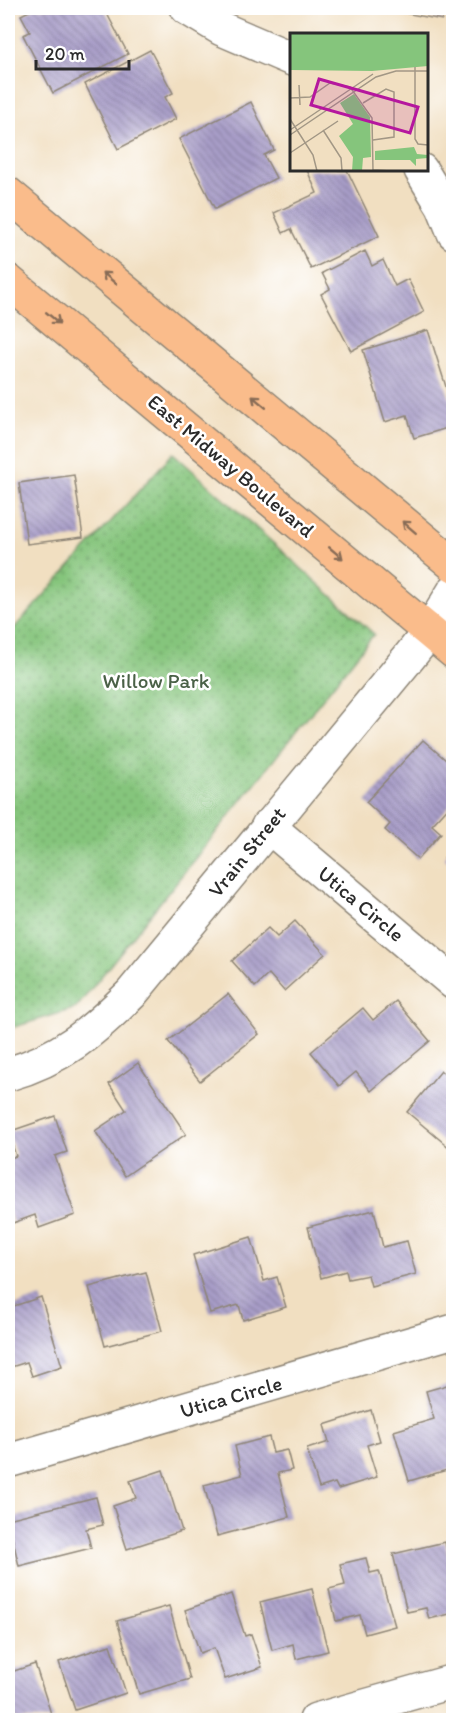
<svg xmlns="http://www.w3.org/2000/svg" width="461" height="1728" font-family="Itim,sans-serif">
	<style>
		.park { fill: url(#park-dots); stroke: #587854; stroke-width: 1.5 }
		.building { fill: url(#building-back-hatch) }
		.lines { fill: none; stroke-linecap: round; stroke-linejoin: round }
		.minor-casing { stroke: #8e8576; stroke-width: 36 }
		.major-casing { stroke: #8e8576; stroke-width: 36 }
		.minor { stroke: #fff; stroke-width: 33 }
		.major { stroke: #fabc8b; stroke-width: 33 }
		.oneway { stroke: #886c56 }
		.labels { text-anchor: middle; stroke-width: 5; stroke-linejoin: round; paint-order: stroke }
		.street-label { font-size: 21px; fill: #2b2b2b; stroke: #fff }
		.park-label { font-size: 21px; fill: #4a6147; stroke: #fff }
		.inset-road { fill: none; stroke: #a29785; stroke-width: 1.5 }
		.view { fill: #b5179e; fill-opacity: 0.15; stroke: #b5179e; stroke-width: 3 }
		.inset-edge { fill: none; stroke: #2b2b2b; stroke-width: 3 }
	</style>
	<defs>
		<pattern id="park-dots" width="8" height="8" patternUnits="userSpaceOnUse" patternTransform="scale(1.5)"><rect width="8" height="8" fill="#85c57c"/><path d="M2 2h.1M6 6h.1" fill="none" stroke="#6da066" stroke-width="1.8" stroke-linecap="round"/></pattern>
		<pattern id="building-back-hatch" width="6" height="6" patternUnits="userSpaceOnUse" patternTransform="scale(1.5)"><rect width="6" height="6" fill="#a89dc8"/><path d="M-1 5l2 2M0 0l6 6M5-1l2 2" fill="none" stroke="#8980a3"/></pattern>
	</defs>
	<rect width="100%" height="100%" fill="#fff"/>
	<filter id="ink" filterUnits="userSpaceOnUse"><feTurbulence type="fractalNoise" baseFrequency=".0167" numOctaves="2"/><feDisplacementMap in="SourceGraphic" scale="12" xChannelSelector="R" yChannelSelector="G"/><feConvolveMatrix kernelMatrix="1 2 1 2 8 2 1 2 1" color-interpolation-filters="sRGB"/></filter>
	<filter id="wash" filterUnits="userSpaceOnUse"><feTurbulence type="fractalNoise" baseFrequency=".008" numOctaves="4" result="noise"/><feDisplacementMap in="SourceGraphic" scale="24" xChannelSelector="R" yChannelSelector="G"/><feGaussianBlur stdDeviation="1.35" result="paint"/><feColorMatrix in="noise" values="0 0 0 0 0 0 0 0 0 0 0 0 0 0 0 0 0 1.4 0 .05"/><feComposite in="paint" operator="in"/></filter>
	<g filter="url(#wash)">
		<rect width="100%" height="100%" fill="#f1dfc1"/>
		<path class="park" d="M 173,453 L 374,634 L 76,1008 L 8,1029 L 8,635 Z"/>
		<g id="blocks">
			<g class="building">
				<path d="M 35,8 L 104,8 L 128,54 L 53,93 L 23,35 L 30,32 L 21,15 Z"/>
				<path d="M 389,8 L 454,8 L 454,17 L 443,15 L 442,20 L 388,10 Z"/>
				<path d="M 150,50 L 173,93 L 165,97 L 176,119 L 118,149 L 85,84 Z"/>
				<path d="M 251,102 L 274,150 L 264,155 L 276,178 L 215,209 L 179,139 Z"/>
				<path d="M 307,170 L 347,170 L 379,236 L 311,269 L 291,229 L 283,233 L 274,213 L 317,193 Z"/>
				<path d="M 365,251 L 372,266 L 383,260 L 395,286 L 408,279 L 424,312 L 351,351 L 321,294 L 330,289 L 322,273 Z"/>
				<path d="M 428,330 L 454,412 L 454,426 L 414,438 L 407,415 L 385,422 L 363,350 Z"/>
				<path d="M 74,475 L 83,537 L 27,544 L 19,483 Z"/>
				<path d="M 423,740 L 454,767 L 454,801 L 432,825 L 441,833 L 418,859 L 385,830 L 390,824 L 366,802 Z"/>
				<path d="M 454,844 L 454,865 L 444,858 Z"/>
				<path d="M 295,921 L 325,954 L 284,991 L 269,974 L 255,987 L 232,961 L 268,928 L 277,937 Z"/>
				<path d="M 228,994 L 259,1034 L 200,1081 L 168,1041 Z"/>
				<path d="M 396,1001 L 430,1041 L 371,1091 L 356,1072 L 339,1086 L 311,1052 L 363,1008 L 373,1020 Z"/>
				<path d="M 138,1063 L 186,1134 L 125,1176 L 95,1131 L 126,1110 L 109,1084 Z"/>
				<path d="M 441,1071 L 454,1082 L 454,1146 L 451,1149 L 407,1112 Z"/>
				<path d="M 55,1116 L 67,1152 L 55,1156 L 75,1215 L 39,1228 L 35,1215 L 13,1223 L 8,1208 L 8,1159 L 16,1156 L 8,1132 Z"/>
				<path d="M 374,1210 L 383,1247 L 407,1241 L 416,1274 L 371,1286 L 368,1275 L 348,1279 L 346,1271 L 321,1278 L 308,1227 Z"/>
				<path d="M 251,1237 L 264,1281 L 277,1277 L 286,1307 L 243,1320 L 239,1305 L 210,1313 L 193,1255 Z"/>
				<path d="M 146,1272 L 162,1331 L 105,1346 L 89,1287 Z"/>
				<path d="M 41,1297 L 62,1366 L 32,1376 L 27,1362 L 8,1368 L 8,1308 Z"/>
				<path d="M 454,1383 L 454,1468 L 409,1481 L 394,1431 L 434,1419 L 426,1391 Z"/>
				<path d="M 371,1410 L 380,1441 L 367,1445 L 377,1477 L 338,1489 L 335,1483 L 319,1488 L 307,1449 L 329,1442 L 324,1425 Z"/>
				<path d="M 269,1437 L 273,1453 L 287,1450 L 292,1470 L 278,1473 L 289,1517 L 217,1536 L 204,1485 L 242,1475 L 235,1446 Z"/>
				<path d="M 163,1470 L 182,1531 L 127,1549 L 113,1506 L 136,1498 L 130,1481 Z"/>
				<path d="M 96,1497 L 103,1525 L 86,1529 L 91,1548 L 19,1566 L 8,1519 Z"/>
				<path d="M 445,1542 L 454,1579 L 454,1613 L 429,1619 L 426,1608 L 407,1612 L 393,1554 Z"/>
				<path d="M 366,1558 L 370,1573 L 379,1571 L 395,1626 L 365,1634 L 360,1615 L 336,1621 L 329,1589 L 345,1585 L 340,1564 Z"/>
				<path d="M 312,1589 L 328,1651 L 296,1659 L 293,1644 L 272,1650 L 260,1602 Z"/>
				<path d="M 231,1594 L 245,1636 L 251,1634 L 262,1667 L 225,1679 L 214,1648 L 200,1653 L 185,1610 Z"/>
				<path d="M 169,1606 L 190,1679 L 139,1694 L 117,1621 Z"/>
				<path d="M 110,1645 L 126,1693 L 75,1710 L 59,1662 Z"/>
				<path d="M 35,1664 L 53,1720 L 16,1720 L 15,1718 L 8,1720 L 8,1673 Z"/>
			</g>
		</g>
	</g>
	<g filter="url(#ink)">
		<use href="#blocks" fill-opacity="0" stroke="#8e8576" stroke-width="1.5"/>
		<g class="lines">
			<defs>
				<g id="minor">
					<path d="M 187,8 L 222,29 L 292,59"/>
					<path d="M 421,170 L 443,206 L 454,233"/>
					<path d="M 268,826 L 454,983"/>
					<path d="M 8,1074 C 61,1059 92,1032 131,994 L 410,656 L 429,632 L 454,591"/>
					<path d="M 8,1461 L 454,1331"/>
					<path d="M 316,1720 L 454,1681"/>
				</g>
				<g id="major">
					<path d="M 8,194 L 454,565"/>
					<path d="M 8,281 L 454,652"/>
				</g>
			</defs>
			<use href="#minor" class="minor-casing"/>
			<use href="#major" class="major-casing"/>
			<use href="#minor" class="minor"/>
			<use href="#major" class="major"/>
		</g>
		<defs><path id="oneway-shaft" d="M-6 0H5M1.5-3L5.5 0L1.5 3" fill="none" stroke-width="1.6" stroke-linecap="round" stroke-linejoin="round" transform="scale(1.5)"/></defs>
		<g class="oneway">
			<use href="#oneway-shaft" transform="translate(109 278) rotate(-140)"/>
			<use href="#oneway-shaft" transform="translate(53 318) rotate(40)"/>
			<use href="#oneway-shaft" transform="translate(259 402) rotate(-140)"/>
			<use href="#oneway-shaft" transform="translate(409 527) rotate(-139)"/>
			<use href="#oneway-shaft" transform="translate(336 553) rotate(40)"/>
		</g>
	</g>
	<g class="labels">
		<g class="street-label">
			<text transform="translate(231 466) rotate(40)" y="7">East Midway Boulevard</text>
			<text transform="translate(247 852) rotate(-51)" y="7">Vrain Street</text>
			<text transform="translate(361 904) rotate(40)" y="7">Utica Circle</text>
			<text transform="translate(231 1397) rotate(-16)" y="7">Utica Circle</text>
		</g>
		<g class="park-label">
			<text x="156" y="688">Willow Park</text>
		</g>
	</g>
	<g transform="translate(290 33)">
		<rect width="138" height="138" fill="#f1dfc1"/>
		<path d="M 0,0 L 138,0 L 138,33 L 82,38 L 0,37 ZM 64,61 L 80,84 L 81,124 L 73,125 L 72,138 L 62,138 L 63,124 L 49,103 L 63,91 L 50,70 ZM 124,114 L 127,121 L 138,122 L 138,125 L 126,126 L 126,133 L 120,127 L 85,127 L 85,118 Z" fill="#85c57c"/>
		<path class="inset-road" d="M 125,34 L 125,106 L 128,111 L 138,112M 9,52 L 10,72M 0,65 L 20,64 L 40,50 L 60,54 L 82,85 L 83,138M 73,70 L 96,56 L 104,59 L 104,104 L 83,107M 0,86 L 23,122 L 27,138M 0,97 L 83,41M 33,97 L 51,125 L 52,138M 0,102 L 86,44 L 106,38 L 138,38M 0,120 L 48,88M 83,137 L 101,138"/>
		<path class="view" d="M 29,46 L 128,74 L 120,100 L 21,72 Z"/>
		<rect width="138" height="138" class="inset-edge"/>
	</g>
	<rect width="461" height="1728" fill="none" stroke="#fff" stroke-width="30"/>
	<path d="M36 60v9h93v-9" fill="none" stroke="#2b2b2b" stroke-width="3"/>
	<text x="45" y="60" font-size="18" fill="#2b2b2b" stroke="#ffffff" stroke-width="4.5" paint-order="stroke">20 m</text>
</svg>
